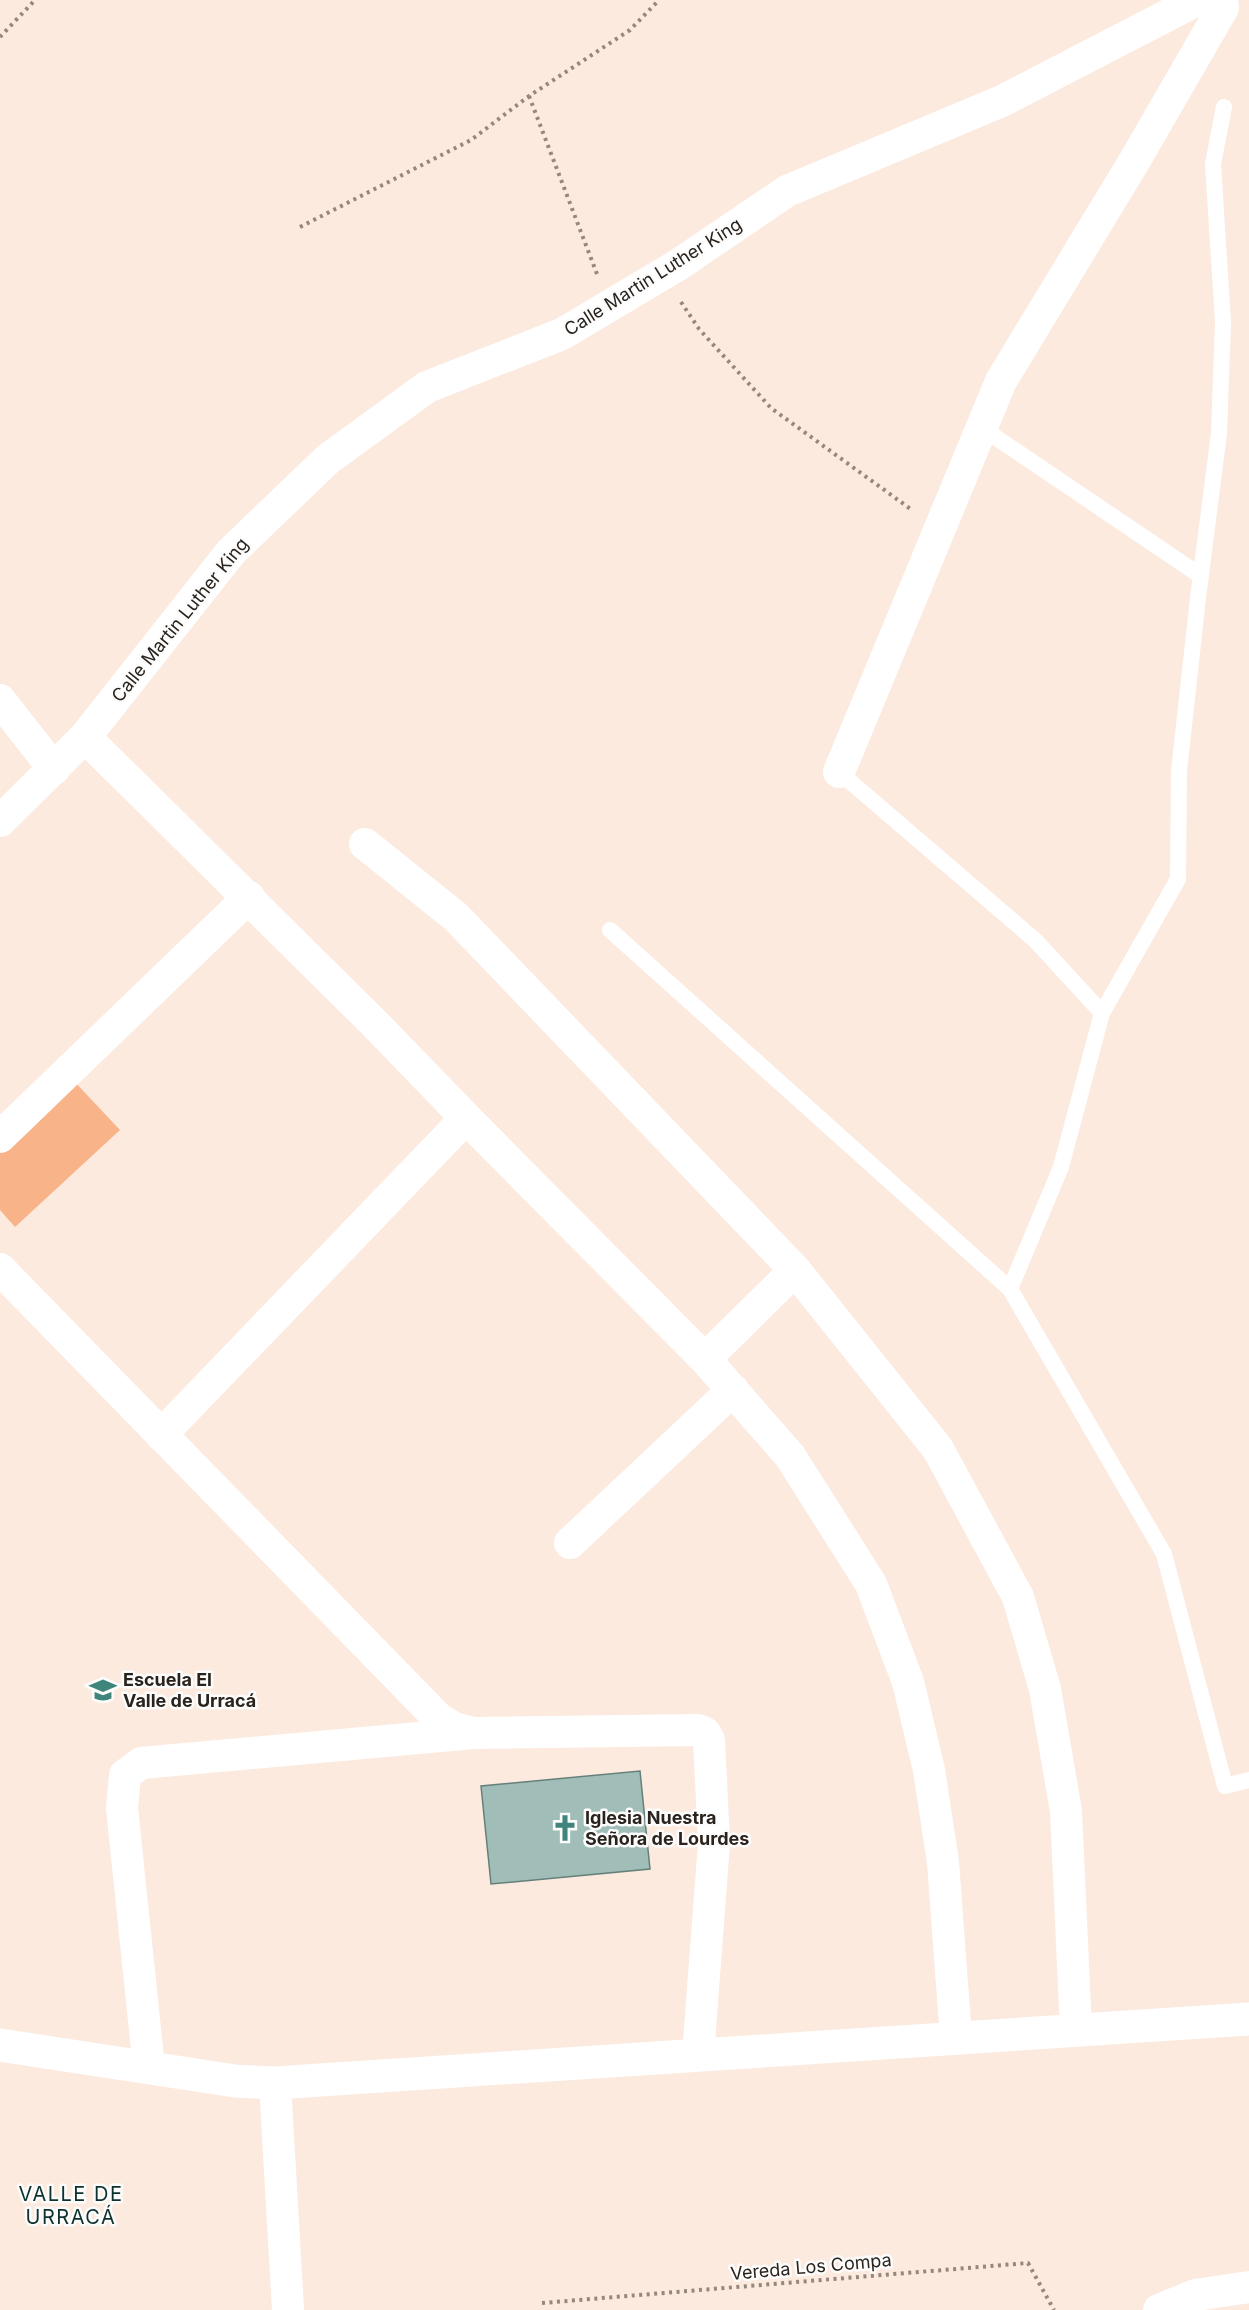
<svg xmlns="http://www.w3.org/2000/svg" width="1249" height="2310" font-family="Inter,sans-serif">
	<style>
		.green { fill: #f8b388 }
		.building { fill: #a0bdb8; stroke: #65807b; stroke-width: 1.5 }
		.lines { fill: none; stroke-linecap: round; stroke-linejoin: round }
		.path { stroke: #95877e; stroke-width: 4; stroke-dasharray: 3 4.5; stroke-linecap: butt }
		.lane { stroke: #fff; stroke-width: 16 }
		.street { stroke: #fff; stroke-width: 32 }
		.secondary { stroke: #fff; stroke-width: 33 }
		.labels { text-anchor: middle; stroke-width: 5; stroke-linejoin: round; paint-order: stroke }
		.street-label { font-size: 18px; fill: #2a221c; stroke: #fbfcfb }
		.poi-label { font-size: 18px; font-weight: bold; fill: #2a221c; stroke: #fbfcfb; text-anchor: start }
		.neighbourhood-label { font-size: 20px; letter-spacing: 1.5px; fill: #0f312c; stroke: #fbfcfb }
	</style>
	<rect width="100%" height="100%" fill="#fdeadf"/>
	<path class="green" d="M 72,1079 L 120,1130 L 15,1227 L 0,1210 L 0,1145 Z"/>
	<path class="building" d="M 640,1771 L 650,1869 L 491,1884 L 481,1786 Z"/>
	<g class="lines">
		<g class="path">
			<path d="M 0,37 L 35,0"/>
			<path d="M 529,96 L 597,274"/>
			<path d="M 300,227 L 471,140 L 529,96 L 630,30 L 659,0"/>
			<path d="M 681,302 L 699,329 L 771,408 L 912,510"/>
			<path d="M 542,2303 L 1028,2263 L 1054,2310"/>
		</g>
		<g class="lane">
			<path d="M 982,428 L 1201,576"/>
			<path d="M 839,772 L 1036,941 L 1102,1013"/>
			<path d="M 610,930 L 1010,1289 L 1164,1554 L 1225,1786 L 1249,1780"/>
			<path d="M 1010,1289 L 1061,1167 L 1102,1013 L 1178,879 L 1179,771 L 1198,598 L 1219,433 L 1223,322 L 1213,164 L 1224,107"/>
		</g>
		<g class="street">
			<path d="M 0,700 L 54,769"/>
			<path d="M 85,737 L 374,1023 L 466,1118 L 705,1359 L 790,1456 L 871,1584 L 908,1682 L 929,1770 L 943,1862 L 956,2038"/>
			<path d="M 839,772 L 1001,381 L 1135,160 L 1217,18 L 1223,8 L 1222,0"/>
			<path d="M 0,821 L 85,737 L 231,552 L 328,459 L 427,387 L 562,334 L 678,265 L 787,191 L 1002,101 L 1197,0"/>
			<path d="M 365,844 L 456,917 L 795,1270 L 938,1449 L 1018,1597 L 1045,1689 L 1066,1811 L 1076,2030"/>
			<path d="M 0,1137 L 249,897"/>
			<path d="M 0,1269 L 438,1718 L 454,1728 L 473,1733"/>
			<path d="M 705,1359 L 795,1270"/>
			<path d="M 161,1435 L 466,1118"/>
			<path d="M 570,1543 L 733,1390"/>
			<path d="M 149,2068 L 122,1808 L 125,1775 L 141,1763 L 474,1733 L 698,1730 L 705,1733 L 709,1740 L 714,1843 L 698,2055"/>
			<path d="M 275,2083 L 288,2310"/>
			<path d="M 1159,2310 L 1195,2295 L 1249,2287"/>
		</g>
		<path class="secondary" d="M 0,2045 L 235,2081 L 275,2083 L 1249,2019"/>
	</g>
	<defs>
		<symbol id="school-bare" viewBox="-9 -9 18 18"><path d="M0-5L7-2L0 1L-7-2ZM-4 1L0 2.5L4 1V4Q0 6-4 4Z" fill="#40857b" stroke="#fbfcfb" stroke-width="2.5" paint-order="stroke"/></symbol>
		<symbol id="church-bare" viewBox="-9 -9 18 18"><path d="M-1.2-6h2.4v3.5h3.3v2.4h-3.3V6h-2.4V-.1h-3.3v-2.4h3.3Z" fill="#40857b" stroke="#fbfcfb" stroke-width="2.5" paint-order="stroke"/></symbol>
	</defs>
	<g fill-rule="evenodd">
		<use href="#school-bare" x="84" y="1671" width="38" height="38"/>
		<use href="#church-bare" x="546" y="1809" width="38" height="38"/>
	</g>
	<g class="labels">
		<g class="street-label">
			<text transform="translate(653 277) rotate(-32)" y="6">Calle Martin Luther King</text>
			<text transform="translate(180 620) rotate(-51)" y="6">Calle Martin Luther King</text>
			<text transform="translate(811 2267) rotate(-5)" y="6">Vereda Los Compa</text>
		</g>
		<g class="poi-label">
			<text x="123" y="1686">Escuela El<tspan x="123" dy="21">Valle de Urracá</tspan></text>
			<text x="585" y="1824">Iglesia Nuestra<tspan x="585" dy="21">Señora de Lourdes</tspan></text>
		</g>
		<g class="neighbourhood-label">
			<text x="71" y="2201">VALLE DE<tspan x="71" dy="23">URRACÁ</tspan></text>
		</g>
	</g>
</svg>
